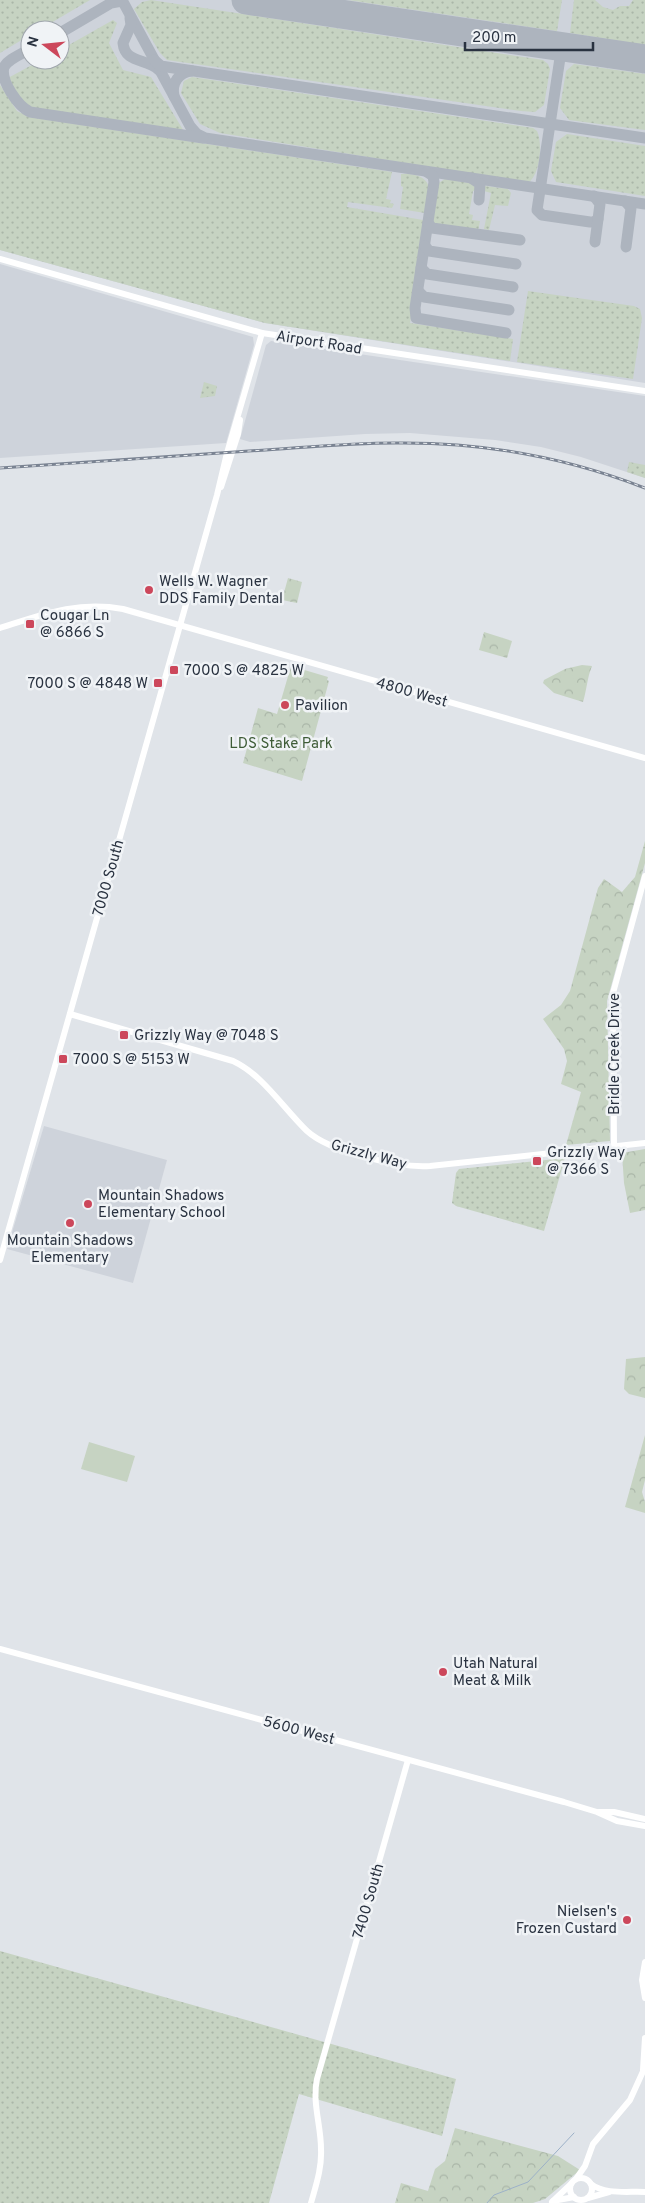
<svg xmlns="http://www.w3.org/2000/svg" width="645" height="2203" font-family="Overpass,sans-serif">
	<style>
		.built { fill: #ced3db; fill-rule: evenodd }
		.grass { fill: url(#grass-dots) }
		.park { fill: url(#park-crowns) }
		.pitch { fill: #c6d3c2 }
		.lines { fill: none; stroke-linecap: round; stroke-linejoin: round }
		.stream { stroke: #9cb1c8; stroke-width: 1 }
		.taxiway { stroke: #adb4be; stroke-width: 11 }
		.runway { stroke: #adb4be; stroke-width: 29 }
		.secondary { stroke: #fff; stroke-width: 6 }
		.rail-casing { stroke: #7a8392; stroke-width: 3 }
		.rail { stroke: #f0f3f6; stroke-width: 1; stroke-dasharray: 4; stroke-linecap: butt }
		.poi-dot { fill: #cc475b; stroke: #f0f3f6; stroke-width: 2 }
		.labels { text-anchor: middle; stroke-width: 5; stroke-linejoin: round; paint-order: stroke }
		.street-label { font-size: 15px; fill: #293240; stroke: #f0f3f6 }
		.poi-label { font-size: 15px; fill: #293240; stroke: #f0f3f6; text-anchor: start }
		.park-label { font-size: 15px; fill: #3e5c37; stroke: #f0f3f6 }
	</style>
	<defs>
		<pattern id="grass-dots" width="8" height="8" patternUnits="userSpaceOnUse" patternTransform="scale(1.25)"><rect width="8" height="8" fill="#c6d3c2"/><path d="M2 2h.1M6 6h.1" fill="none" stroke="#aab6a8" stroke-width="1.8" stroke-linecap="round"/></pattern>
		<pattern id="park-crowns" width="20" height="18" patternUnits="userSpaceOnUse" patternTransform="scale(1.25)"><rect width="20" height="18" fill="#c6d3c2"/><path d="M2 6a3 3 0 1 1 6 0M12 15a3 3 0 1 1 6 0" fill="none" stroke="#aab6a8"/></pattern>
	</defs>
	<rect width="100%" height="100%" fill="#e0e4e9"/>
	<g class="built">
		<path d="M 0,0 L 645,0 L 645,383 L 265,323 L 0,250 ZM 30,30 L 60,30 L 60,60 L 30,60 Z"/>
		<path d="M 0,264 L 253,337 L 254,345 L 226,443 L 0,458 Z"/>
		<path d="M 271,341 L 645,396 L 645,478 L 581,457 L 541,447 L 495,440 L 410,433 L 365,434 L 250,442 L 240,439 L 266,345 Z"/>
		<path d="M 44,1126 L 167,1160 L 133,1283 L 7,1249 Z"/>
	</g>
	<g class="grass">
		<path d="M 0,0 L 90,0 L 39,30 L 30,30 L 30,35 L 0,53 Z"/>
		<path d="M 151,0 L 543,60 L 548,64 L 550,69 L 544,105 L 535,112 L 521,111 L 167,60 L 160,53 L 134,9 L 142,2 Z"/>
		<path d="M 348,0 L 562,0 L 557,31 Z"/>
		<path d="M 574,0 L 595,0 L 603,7 L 613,10 L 620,6 L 629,6 L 633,0 L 645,0 L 645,45 L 570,33 Z"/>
		<path d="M 113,20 L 117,23 L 109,43 L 123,70 L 151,77 L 185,133 L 30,107 L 21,101 L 8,78 L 41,60 L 60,60 L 60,50 Z"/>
		<path d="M 574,64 L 645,74 L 645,130 L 569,120 L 560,108 L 566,71 Z"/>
		<path d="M 192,77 L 533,128 L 537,131 C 543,144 540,175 528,183 L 220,133 L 200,124 L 181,93 L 184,81 Z"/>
		<path d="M 0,85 L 17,111 L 29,117 L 392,172 L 386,199 L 391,200 L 390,203 L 394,204 L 392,208 L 348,202 L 347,207 L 423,220 L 425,224 L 410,323 L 513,339 L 510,361 L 265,323 L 0,250 Z"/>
		<path d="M 567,134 L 645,146 L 645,196 L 556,182 L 551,171 L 556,142 Z"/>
		<path d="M 401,174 C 418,173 432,178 429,197 C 428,203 428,208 425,213 L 400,209 L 403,187 L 401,186 Z"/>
		<path d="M 445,179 L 477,184 L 477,190 L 473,191 L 469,214 L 473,215 L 472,220 L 480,221 L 478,232 L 436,225 L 432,220 L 435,189 L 437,184 Z"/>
		<path d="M 485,186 L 508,189 L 511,193 L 508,206 L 495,205 L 489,230 L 484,229 L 491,193 L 484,191 L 483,188 Z"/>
		<path d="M 528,291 L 634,306 L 640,309 L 642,318 L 633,379 L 517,362 Z"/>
		<path d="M 204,382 L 217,386 L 215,396 L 200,398 Z"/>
		<path d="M 629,462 L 645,465 L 645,478 L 627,472 Z"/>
		<path d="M 565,1158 L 544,1231 L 456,1206 L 452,1203 L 456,1173 L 459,1169 Z"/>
		<path d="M 0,1951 L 456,2079 L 442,2136 L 299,2094 L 269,2203 L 0,2203 Z"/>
	</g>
	<g class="park">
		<path d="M 288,578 L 302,582 L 297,603 L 282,600 Z"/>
		<path d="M 484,632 L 512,641 L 507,658 L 479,650 Z"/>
		<path d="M 582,665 L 592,666 C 587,678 587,689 583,702 L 554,693 L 543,683 L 544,680 L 565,669 Z"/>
		<path d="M 291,666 L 328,677 L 327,680 L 329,681 L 302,781 L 243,763 L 258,708 L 277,714 Z"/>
		<path d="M 645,841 L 645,863 L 607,1001 L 610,1141 L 566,1145 L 581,1092 L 561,1084 L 567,1061 L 564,1049 L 543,1019 L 561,1005 L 570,991 L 598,888 L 604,879 L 622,892 L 635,877 Z"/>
		<path d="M 645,1149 L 645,1210 L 630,1213 L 624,1183 L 622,1153 Z"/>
		<path d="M 645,1357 L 645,1398 L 629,1394 L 624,1389 L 626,1359 Z"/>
		<path d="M 645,1435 L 645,1480 L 642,1492 L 645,1502 L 645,1513 L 625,1507 Z"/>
		<path d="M 455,2128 L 558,2156 L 580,2170 L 545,2199 L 533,2203 L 395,2203 L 401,2183 L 428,2191 L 435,2169 L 445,2161 Z"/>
	</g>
	<g class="pitch">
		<path d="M 572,673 L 576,685 L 564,689 L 560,676 Z"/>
		<path d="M 600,952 L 610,955 L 605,972 L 595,970 Z"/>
		<path d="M 89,1442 L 135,1456 L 127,1482 L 81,1469 Z"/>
	</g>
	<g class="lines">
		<path class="stream" d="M 487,2203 L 494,2195 L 528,2182 L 574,2133"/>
		<g class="taxiway">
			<path d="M 122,0 L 190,126 L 197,134 L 205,138 L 645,204"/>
			<path d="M 130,18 L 131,25 L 123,43 C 125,64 147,58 159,70"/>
			<path d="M 60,33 L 111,3 L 122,1"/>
			<path d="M 546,44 L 557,48 L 560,58"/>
			<path d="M 30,49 C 22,54 8,59 4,67 C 0,81 18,106 30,112 L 203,138"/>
			<path d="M 574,49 L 565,50 L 560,58 L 537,210 L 542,215 L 590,222 L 594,222 L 598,219"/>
			<path d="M 154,60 L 161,66 L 167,67 L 645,138"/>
			<path d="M 174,96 C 171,83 179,72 192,71"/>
			<path d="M 427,172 L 433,176 L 434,182 L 415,308 L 416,318 L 506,333"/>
			<path d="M 471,178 L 480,184 L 479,200"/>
			<path d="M 594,196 L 600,204 L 595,242"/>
			<path d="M 625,201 L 631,208 L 626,247"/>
			<path d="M 428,223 L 432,228 L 520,240"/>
			<path d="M 425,246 L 429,251 L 516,264"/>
			<path d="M 421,268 L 427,274 L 513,287"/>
			<path d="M 418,291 L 424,297 L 509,310"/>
		</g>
		<path class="runway" d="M 246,0 L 645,59"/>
		<g class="secondary">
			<path d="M 0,259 L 262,333 L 645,391"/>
			<path d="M 221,487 L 238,434 L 240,420"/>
			<path d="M 0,628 C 44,614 77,601 123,609 L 645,758"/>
			<path d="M 70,1014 L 233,1061 C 263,1075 283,1108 307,1131 C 330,1152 399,1168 430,1166 L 645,1143"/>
			<path d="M 614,1146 L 613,993 L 645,876"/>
			<path d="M 0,1260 L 217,495 L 227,453 L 262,333"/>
			<path d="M 0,1649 L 564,1802 L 597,1812 L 617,1821 L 645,1826"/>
			<path d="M 599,1812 L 614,1812 L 645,1819"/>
			<path d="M 645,1962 L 642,1980 L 645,1998"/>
			<path d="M 643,2070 L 645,2038"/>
			<circle cx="581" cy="2189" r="11"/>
			<path d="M 576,2179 L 585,2166 L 593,2144 L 630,2100 L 645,2067"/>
			<path d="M 591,2184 C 605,2195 628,2191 645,2192"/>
			<path d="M 588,2198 L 609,2192"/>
			<path d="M 553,2201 L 574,2197"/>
			<path d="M 552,2202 L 571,2184"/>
			<path d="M 311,2203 C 316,2185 322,2168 321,2149 C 321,2125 312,2103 317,2079 L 408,1760"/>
		</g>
		<defs>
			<path id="rail" d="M 0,468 C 83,463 166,457 249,451 C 301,448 353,442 404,443 C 487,443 568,458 645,488"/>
		</defs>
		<use href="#rail" class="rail-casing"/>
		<use href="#rail" class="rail"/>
	</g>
	<g class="poi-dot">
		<circle cx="149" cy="590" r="5"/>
		<rect x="25" y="619" width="10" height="10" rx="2.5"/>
		<rect x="169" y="665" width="10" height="10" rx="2.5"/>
		<rect x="153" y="678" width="10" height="10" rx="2.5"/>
		<circle cx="285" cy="705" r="5"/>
		<rect x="119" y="1030" width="10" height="10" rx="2.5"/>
		<rect x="58" y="1054" width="10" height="10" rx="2.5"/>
		<rect x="532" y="1156" width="10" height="10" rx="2.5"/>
		<circle cx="88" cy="1204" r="5"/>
		<circle cx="70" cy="1223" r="5"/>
		<circle cx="443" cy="1672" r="5"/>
		<circle cx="627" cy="1920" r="5"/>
	</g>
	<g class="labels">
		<g class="street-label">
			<text transform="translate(319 342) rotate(9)" y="5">Airport Road</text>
			<text transform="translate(412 692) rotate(16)" y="5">4800 West</text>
			<text transform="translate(108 878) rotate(-74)" y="5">7000 South</text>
			<text transform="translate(614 1054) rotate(-90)" y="5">Bridle Creek Drive</text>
			<text transform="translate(369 1154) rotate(15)" y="5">Grizzly Way</text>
			<text transform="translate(299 1730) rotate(15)" y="5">5600 West</text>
			<text transform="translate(368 1901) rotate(-74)" y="5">7400 South</text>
		</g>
		<g class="poi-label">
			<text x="159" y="586">Wells W. Wagner<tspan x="159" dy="17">DDS Family Dental</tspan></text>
			<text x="40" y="620">Cougar Ln<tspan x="40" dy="17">@ 6866 S</tspan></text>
			<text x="184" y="675">7000 S @ 4825 W</text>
			<text x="148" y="688" text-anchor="end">7000 S @ 4848 W</text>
			<text x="295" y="710">Pavilion</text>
			<text x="134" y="1040">Grizzly Way @ 7048 S</text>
			<text x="73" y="1064">7000 S @ 5153 W</text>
			<text x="547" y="1157">Grizzly Way<tspan x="547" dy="17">@ 7366 S</tspan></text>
			<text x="98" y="1200">Mountain Shadows<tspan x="98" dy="17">Elementary School</tspan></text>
			<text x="70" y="1245" text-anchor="middle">Mountain Shadows<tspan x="70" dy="17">Elementary</tspan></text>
			<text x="453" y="1668">Utah Natural<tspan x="453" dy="17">Meat &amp; Milk</tspan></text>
			<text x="617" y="1916" text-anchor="end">Nielsen's<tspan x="617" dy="17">Frozen Custard</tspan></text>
		</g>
		<g class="park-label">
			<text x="281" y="748">LDS Stake Park</text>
		</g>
	</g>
	<g transform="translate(45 45) rotate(286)"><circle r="24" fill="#f0f3f6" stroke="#a0a6ad"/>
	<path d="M0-4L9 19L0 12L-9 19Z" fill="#cc475b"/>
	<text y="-8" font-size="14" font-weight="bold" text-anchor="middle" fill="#293240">N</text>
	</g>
	<path d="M465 42v8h128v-8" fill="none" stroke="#293240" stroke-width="2.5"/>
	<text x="472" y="42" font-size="15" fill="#293240" stroke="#f0f3f6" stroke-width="4" paint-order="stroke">200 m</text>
</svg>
